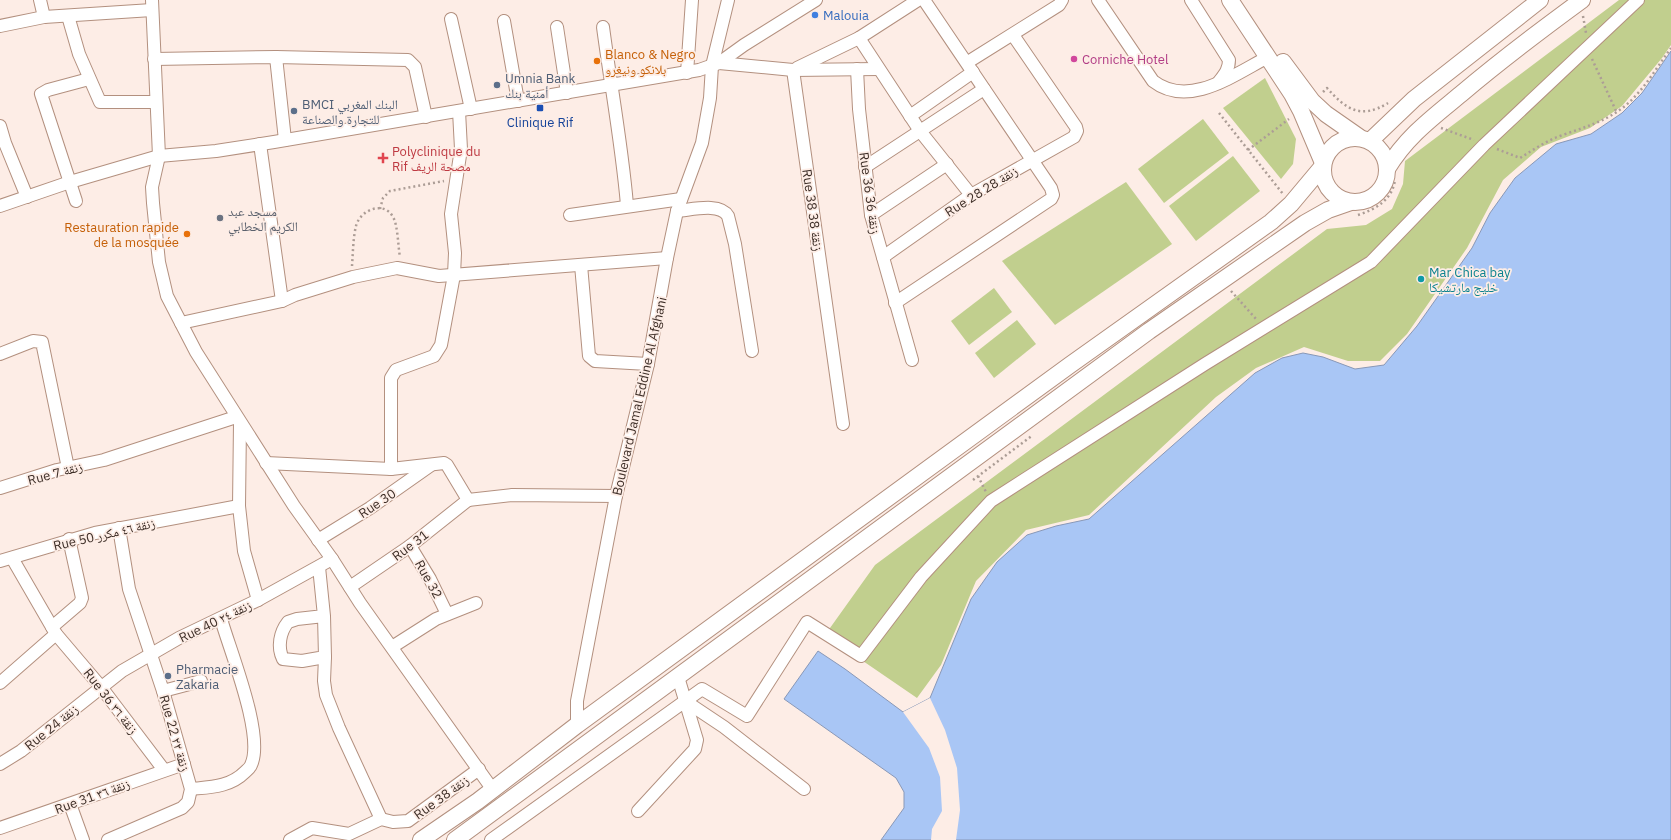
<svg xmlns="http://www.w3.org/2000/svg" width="1671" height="840" font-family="'IBM Plex Sans','Noto Naskh Arabic',sans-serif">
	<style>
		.green { fill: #c1cf8e }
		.water { fill: #a9c6f5; stroke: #8998b7 }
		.pier { fill: #fdede6 }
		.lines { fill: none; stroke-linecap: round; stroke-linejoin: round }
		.minor-casing { stroke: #b3907f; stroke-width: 14 }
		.major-casing { stroke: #b3907f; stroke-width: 18 }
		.path { stroke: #ac9d96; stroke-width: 2.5; stroke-dasharray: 2 3; stroke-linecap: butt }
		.minor { stroke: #fff; stroke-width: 12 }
		.major { stroke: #fff; stroke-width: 16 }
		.shop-dot { fill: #3f7fe0; stroke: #fdede6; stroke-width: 1.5 }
		.hotel-dot { fill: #d1479c; stroke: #fdede6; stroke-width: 1.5 }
		.food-dot { fill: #e8710a; stroke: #fdede6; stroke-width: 1.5 }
		.service-dot { fill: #5c6f8a; stroke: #fdede6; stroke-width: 1.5 }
		.transit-dot { fill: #1a4fb4; stroke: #fdede6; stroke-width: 1.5 }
		.health-dot { fill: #e0444e; stroke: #fdede6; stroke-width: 1.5 }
		.worship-dot { fill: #6b7280; stroke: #fdede6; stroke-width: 1.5 }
		.culture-dot { fill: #0f9aa8; stroke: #fdede6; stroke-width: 1.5 }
		.labels { text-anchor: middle; stroke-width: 3.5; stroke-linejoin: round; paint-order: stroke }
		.shop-label { font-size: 13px; fill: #366cbe; stroke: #fdede6; text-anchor: start }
		.food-label { font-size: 13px; fill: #c56008; stroke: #fdede6; text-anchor: start }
		.hotel-label { font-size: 13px; fill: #b23c85; stroke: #fdede6; text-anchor: start }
		.service-label { font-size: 13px; fill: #4e5e75; stroke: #fdede6; text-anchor: start }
		.transit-label { font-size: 13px; fill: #164399; stroke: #fdede6 }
		.health-label { font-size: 13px; fill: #be3a42; stroke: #fdede6; text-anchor: start }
		.street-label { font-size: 13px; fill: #3d2e27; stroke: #fdede6 }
		.worship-label { font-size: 13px; fill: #5b616d; stroke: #fdede6; text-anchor: start }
		.culture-label { font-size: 13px; fill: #0d838f; stroke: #fdede6; text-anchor: start }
	</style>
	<rect width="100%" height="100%" fill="#fdede6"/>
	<g class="green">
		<path d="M 1619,0 L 1671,0 L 1671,45 L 1662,58 L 1622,106 L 1590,128 L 1541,147 L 1503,180 L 1467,248 L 1407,334 L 1380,361 L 1348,361 L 1304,347 L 1256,368 L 1216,397 L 1089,515 L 1026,530 L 976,581 L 941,665 L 917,698 L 825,635 L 875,565 L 1327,229 L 1366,225 L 1392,209 L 1403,184 L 1405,161 Z"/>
		<path d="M 1265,78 L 1296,139 L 1293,164 L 1281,179 L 1223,108 Z"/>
		<path d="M 1203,119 L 1229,153 L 1164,203 L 1138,169 Z"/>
		<path d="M 1233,156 L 1260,191 L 1196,241 L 1169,206 Z"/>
		<path d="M 1126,182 L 1172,244 L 1055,325 L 1002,261 Z"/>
		<path d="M 994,288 L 1012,312 L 969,345 L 951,321 Z"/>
		<path d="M 1017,320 L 1036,344 L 994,378 L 975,353 Z"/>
	</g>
	<path class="water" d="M 1671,51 L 1671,840 L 881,840 L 904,808 L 904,792 L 896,778 L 784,699 L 818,651 L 845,669 L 903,712 L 930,698 L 971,599 L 997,562 L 1027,535 L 1056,526 L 1089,519 L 1255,373 L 1282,358 L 1303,353 L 1323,357 L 1355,369 L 1384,365 L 1417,326 L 1472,248 L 1490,213 L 1515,178 L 1556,144 L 1591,134 L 1622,113 L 1642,93 Z"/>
	<path class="pier" d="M 930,698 L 945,730 L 957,768 L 960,810 L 956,840 L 931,840 L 932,829 L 942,811 L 940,777 L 929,748 L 903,712 Z"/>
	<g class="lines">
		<defs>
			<g id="minor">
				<path d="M 40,0 L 44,17"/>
				<path d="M 152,0 L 159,156 L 152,187 L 153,203 L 159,262 L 167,296 L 196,352 L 294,506 L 332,559 L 360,603 L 493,790"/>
				<path d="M 1098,0 L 1153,81 C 1189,109 1235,74 1268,57"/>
				<path d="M 1191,0 L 1229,60 C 1229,70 1224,75 1218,83"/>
				<path d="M 68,16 L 79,54 L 100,102 L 156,102"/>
				<path d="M 451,19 L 471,109"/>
				<path d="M 504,21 L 518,101"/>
				<path d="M 0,26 L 44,17 L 152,10"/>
				<path d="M 557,27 L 567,93"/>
				<path d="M 603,27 C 611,87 622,146 627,205"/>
				<path d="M 859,38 L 920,131 L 971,195"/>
				<path d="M 276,57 L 285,140"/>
				<path d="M 154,59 L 276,57 L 408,60 L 415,67 L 426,117"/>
				<path d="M 968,62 L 1059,5 L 1062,0"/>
				<path d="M 719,63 L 793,70 L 878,69"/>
				<path d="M 797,68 L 859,38 L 918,0"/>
				<path d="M 857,69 L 859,109 L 871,215 L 912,360"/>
				<path d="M 793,70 L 843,424"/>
				<path d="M 687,73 L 692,0"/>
				<path d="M 910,116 L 973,72"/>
				<path d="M 0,126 L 5,143 L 27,197"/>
				<path d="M 260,144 L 282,301"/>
				<path d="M 865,167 L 984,89"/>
				<path d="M 76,201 L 41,94 L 48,90 L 89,79"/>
				<path d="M 0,206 L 70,182 L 159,156 L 216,151 L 274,142 L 699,70 L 719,63 L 744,45 L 816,0"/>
				<path d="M 677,211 C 691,210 720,202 728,216 L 735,244 L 752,351"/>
				<path d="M 570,215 L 681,199"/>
				<path d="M 871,215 L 947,164"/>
				<path d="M 883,257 L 971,195 L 1074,137 L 1077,131 L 1076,127 L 1013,35"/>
				<path d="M 581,265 L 589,356 L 595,361 L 648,364"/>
				<path d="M 895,303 L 1051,199 L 1053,195 L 1051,188 L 924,0"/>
				<path d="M 181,323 L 282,301 L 295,295 L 353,277 L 397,268 L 439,276 L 667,258"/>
				<path d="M 0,354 L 33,341 L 42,342 L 68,468"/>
				<path d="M 266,463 L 391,469 L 444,463 L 447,465 L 468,500"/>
				<path d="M 391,469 L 391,378 L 396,370 L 434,356 L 441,345 L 454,275 L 455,253 L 451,214 L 461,149 L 459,111"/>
				<path d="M 0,488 L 57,470 L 104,460 L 236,417"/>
				<path d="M 468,500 L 512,495 L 616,496"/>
				<path d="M 239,506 L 240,423"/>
				<path d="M 318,540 L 370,508 L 431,465"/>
				<path d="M 410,546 L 430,579 L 447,614"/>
				<path d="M 12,558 L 56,634 L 101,687 L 164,770"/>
				<path d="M 0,561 L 95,533 L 239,506 L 244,551 L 258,600"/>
				<path d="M 319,567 L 324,616 L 325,657 L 302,661 L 283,659 C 277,647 280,632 288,622 L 297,619 L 324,616"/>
				<path d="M 350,587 L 410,546 L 468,500"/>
				<path d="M 52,627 L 80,603 L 82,598 L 69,539"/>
				<path d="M 392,647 L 436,619 L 476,603"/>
				<path d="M 325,657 L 324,681 L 326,695 L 339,728 L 381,819"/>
				<path d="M 0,683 L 56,634"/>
				<path d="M 163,691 L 201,681"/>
				<path d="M 685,701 L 724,727 L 804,789"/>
				<path d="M 577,725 L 577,701 L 616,496 L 648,364 L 667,258 L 677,211 L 702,143 L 710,98 L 712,66 L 728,0"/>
				<path d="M 0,764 L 21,751 L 122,671 L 179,638 L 258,600 L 332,559"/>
				<path d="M 191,789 C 211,787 230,787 245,772 C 247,770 250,768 251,765 C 265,736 230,651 221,619"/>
				<path d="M 70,804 L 83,840"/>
				<path d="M 638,811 L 695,749 L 697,740 L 678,677"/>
				<path d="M 0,828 L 184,764"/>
				<path d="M 108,840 L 182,808 L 188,802 L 191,789 L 163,691 L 129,589 L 119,528"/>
				<path d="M 290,840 L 312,828 L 349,834 L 381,819 L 393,822 L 408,821 L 479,769"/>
				<path d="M 491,840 L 702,689 L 747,716 L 807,622 L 861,656 L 921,577 L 991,501 L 1205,364 L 1371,262 L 1484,145 L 1638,0"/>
			</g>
			<g id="major">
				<path d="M 1230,0 L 1292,94 L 1301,111 L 1323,163"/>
				<path d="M 1283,62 L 1312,101 L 1326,114 L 1359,137"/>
				<circle cx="1355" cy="170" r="32"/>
				<path d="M 1370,141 L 1414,99 L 1540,0"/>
				<path d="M 1387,169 C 1406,137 1432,118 1461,94 C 1500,61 1541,30 1582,0"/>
				<path d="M 421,840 L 478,801 L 577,725 L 1070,365 L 1271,222 L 1291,204 L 1322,167"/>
				<path d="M 455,840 L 1149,331 L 1305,223 L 1328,210 L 1351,202"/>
			</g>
		</defs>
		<use href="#minor" class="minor-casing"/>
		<use href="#major" class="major-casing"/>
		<g class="path">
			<path d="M 1583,16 L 1586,33"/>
			<path d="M 1592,59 L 1617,113"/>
			<path d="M 1323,92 L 1327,88 C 1346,109 1360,120 1388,103"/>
			<path d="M 1219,113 L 1283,194"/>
			<path d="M 1441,128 L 1474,140"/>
			<path d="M 1497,149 L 1520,158 C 1533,150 1546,141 1560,136 C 1584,127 1606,122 1626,105 C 1644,90 1657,67 1671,48"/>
			<path d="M 1248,150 L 1289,119"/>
			<path d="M 380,209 L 383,198 L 390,191 L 444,181"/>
			<path d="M 1358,215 C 1376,209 1392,200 1395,180"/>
			<path d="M 352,266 C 353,253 353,238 356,226 C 360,210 384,200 393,217 C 398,225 398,247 400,257"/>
			<path d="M 1231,291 L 1257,320"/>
			<path d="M 978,476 L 986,492"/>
			<path d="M 973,480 L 1033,435"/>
		</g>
		<use href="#minor" class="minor"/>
		<use href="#major" class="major"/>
	</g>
	<circle class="shop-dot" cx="815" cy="15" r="4"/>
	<circle class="hotel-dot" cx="1074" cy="59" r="4"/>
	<g class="food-dot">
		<circle cx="597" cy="61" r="4"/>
		<circle cx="187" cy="234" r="4"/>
	</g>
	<g class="service-dot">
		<circle cx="497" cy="85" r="4"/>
		<circle cx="294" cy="111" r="4"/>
		<circle cx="168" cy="676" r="4"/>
	</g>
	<rect class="transit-dot" x="536" y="104" width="8" height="8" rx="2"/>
	<path class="health-dot" d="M381 152h4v4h4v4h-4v4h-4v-4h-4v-4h4z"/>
	<circle class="worship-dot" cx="220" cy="218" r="4"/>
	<circle class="culture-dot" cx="1421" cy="279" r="4"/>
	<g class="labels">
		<g class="shop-label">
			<text x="823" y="20">Malouia</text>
		</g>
		<g class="food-label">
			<text x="605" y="59">Blanco &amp; Negro<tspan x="605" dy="15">بلانكو ونيغرو</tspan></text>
			<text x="179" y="232" text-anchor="end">Restauration rapide<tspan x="179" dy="15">de la mosquée</tspan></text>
		</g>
		<g class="hotel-label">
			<text x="1082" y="64">Corniche Hotel</text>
		</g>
		<g class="service-label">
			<text x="505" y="83">Umnia Bank<tspan x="505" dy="15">أمنية بنك</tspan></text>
			<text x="302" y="109">BMCI البنك المغربي<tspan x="302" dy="15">للتجارة والصناعة</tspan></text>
			<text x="176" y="674">Pharmacie<tspan x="176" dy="15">Zakaria</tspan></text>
		</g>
		<g class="transit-label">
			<text x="540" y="127">Clinique Rif</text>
		</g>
		<g class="health-label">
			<text x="392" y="156">Polyclinique du<tspan x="392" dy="15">Rif مصحة الريف</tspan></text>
		</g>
		<g class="street-label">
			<text transform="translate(981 191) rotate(-32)" y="5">Rue 28 زنقة 28</text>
			<text transform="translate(870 193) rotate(82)" y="5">Rue 36 زنقة 36</text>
			<text transform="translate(813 210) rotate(82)" y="5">Rue 38 زنقة 38</text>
			<text transform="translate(639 396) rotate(-77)" y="5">Boulevard Jamal Eddine Al Afghani</text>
			<text transform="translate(55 473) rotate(-15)" y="5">Rue 7 زنقة</text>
			<text transform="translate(377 503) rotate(-34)" y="5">Rue 30</text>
			<text transform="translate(104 534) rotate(-13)" y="5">Rue 50 زنقة ٤٦ مكرر</text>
			<text transform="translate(410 545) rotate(-37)" y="5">Rue 31</text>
			<text transform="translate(429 579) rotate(61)" y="5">Rue 32</text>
			<text transform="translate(215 621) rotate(-26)" y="5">Rue 40 زنقة ٢٤</text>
			<text transform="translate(111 701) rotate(52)" y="5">Rue 36 زنقة ٣٦</text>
			<text transform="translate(51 727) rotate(-39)" y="5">Rue 24 زنقة</text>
			<text transform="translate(175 733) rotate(74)" y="5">Rue 22 زنقة ٢٢</text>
			<text transform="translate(92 796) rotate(-20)" y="5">Rue 31 زنقة ٣٦</text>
			<text transform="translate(441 797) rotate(-36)" y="5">Rue 38 زنقة</text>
		</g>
		<g class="worship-label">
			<text x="228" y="216">مسجد عبد<tspan x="228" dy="15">الكريم الخطابي</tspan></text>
		</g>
		<g class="culture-label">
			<text x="1429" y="277">Mar Chica bay<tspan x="1429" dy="15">خليج مارتشيكا</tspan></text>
		</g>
	</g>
</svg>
